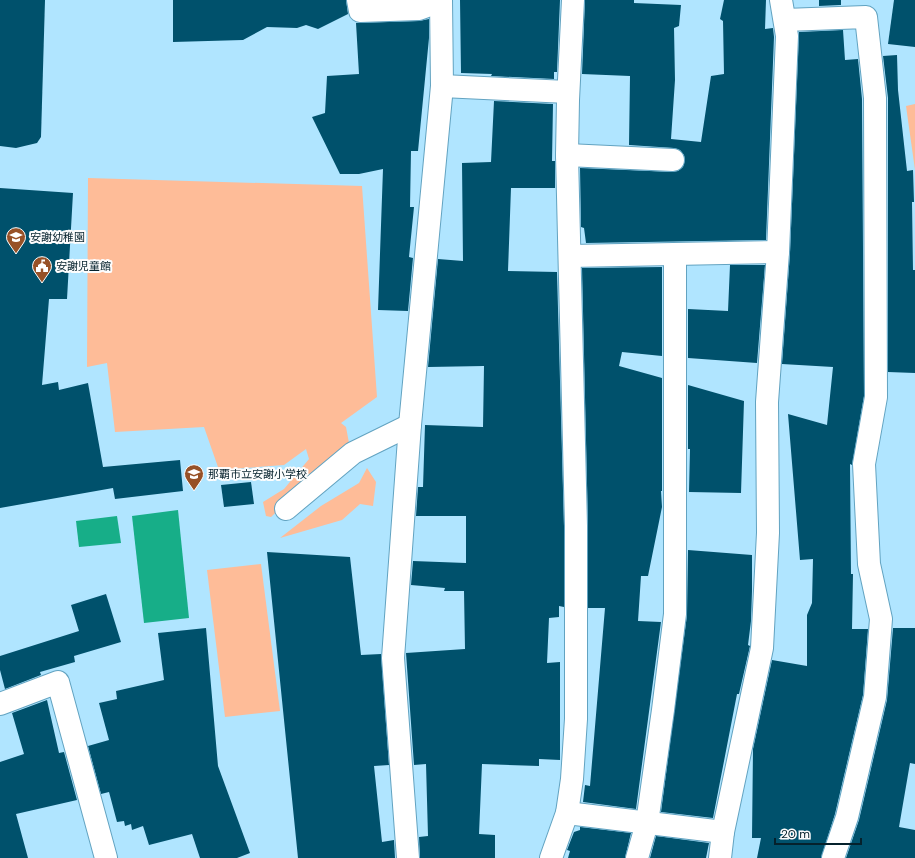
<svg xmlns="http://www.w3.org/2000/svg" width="915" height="858" font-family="'DM Sans','Noto Sans JP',sans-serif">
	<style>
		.green { fill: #febc98 }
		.water { fill: #17ae88 }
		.building { fill: #00516c }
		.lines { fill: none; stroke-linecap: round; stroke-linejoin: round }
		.minor-casing { stroke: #62a3c1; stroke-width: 24 }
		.minor { stroke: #fff; stroke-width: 22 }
		.labels { text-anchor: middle; stroke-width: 4; stroke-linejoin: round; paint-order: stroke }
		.poi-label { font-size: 11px; fill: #05212c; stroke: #fdfdfd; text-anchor: start }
	</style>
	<rect width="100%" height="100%" fill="#b0e5ff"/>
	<g class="green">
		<path d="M 915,104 L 915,170 L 906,106 Z"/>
		<path d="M 88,178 L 362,186 L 377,397 L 341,423 L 346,427 L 349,443 L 271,517 L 266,516 L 263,502 L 284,489 L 309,459 L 306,449 L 284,465 L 219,470 L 204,427 L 115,432 L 107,363 L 87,367 Z"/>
		<path d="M 367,468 L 376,482 L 373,506 L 360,504 L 342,520 L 280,538 L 321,506 L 359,483 Z"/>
		<path d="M 261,564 L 280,711 L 225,717 L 207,570 Z"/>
	</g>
	<g class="water">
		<path d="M 178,510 L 189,618 L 144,623 L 132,516 Z"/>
		<path d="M 117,516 L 121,543 L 79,547 L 76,521 Z"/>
	</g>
	<g class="building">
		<path d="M 0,0 L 45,0 L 41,137 L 37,143 L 16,148 L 0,146 Z"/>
		<path d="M 173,0 L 346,0 L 348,14 L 318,29 L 306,25 L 297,28 L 267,27 L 243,40 L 173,42 Z"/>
		<path d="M 460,0 L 560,0 L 557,72 L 554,72 L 554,79 L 491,76 L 492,74 L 461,73 Z"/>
		<path d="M 585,0 L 634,0 L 634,3 L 681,5 L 679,26 L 674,28 L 675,80 L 671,139 L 701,142 L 711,76 L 724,74 L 723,21 L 720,19 L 724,0 L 766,0 L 765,29 L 773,28 L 774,37 L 766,240 L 586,243 L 584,228 L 581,227 L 580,168 L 672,172 L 678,171 L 683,167 L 685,160 L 684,155 L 680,150 L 674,148 L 629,145 L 630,76 L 582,74 Z"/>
		<path d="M 819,0 L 841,0 L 841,5 L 819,6 Z"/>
		<path d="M 894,0 L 915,0 L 915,47 L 888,44 Z"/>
		<path d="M 429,19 L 429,38 L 418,151 L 411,151 L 410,207 L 414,207 L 409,257 L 413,258 L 408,311 L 378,310 L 383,169 L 359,174 L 340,174 L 312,117 L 325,113 L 327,76 L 359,74 L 356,23 L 419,21 Z"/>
		<path d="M 843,30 L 845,60 L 858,59 L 862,99 L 864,396 L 852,465 L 850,464 L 851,574 L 853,574 L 852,629 L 868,629 L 863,695 L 835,814 L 821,858 L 757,858 L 761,838 L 752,838 L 753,749 L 772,660 L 807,666 L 807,615 L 812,603 L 813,559 L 800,560 L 788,414 L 827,425 L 833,367 L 782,364 L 790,253 L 799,32 Z"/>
		<path d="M 897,55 L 898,90 L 907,171 L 913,170 L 914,202 L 912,202 L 913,270 L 915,270 L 915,373 L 888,372 L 888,98 L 883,56 Z"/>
		<path d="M 494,101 L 553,104 L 552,161 L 555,161 L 555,188 L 511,188 L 508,271 L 557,272 L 564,526 L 564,607 L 559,606 L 559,617 L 549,618 L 547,663 L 560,662 L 560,760 L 539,759 L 539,766 L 482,764 L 479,834 L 495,835 L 495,858 L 420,858 L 419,837 L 428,836 L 426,764 L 414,765 L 406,653 L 465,649 L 464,591 L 444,591 L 445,588 L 411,585 L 413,561 L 466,563 L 466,516 L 416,516 L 418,487 L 423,487 L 425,425 L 483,427 L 484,366 L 428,367 L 438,259 L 463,261 L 462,163 L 491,162 Z"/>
		<path d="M 0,188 L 73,193 L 67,299 L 49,299 L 42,385 L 58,382 L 59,390 L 88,383 L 103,467 L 180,460 L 183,491 L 115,499 L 113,488 L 0,508 Z"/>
		<path d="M 730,265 L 765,265 L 757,363 L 688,358 L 688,309 L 728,311 Z"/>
		<path d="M 662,267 L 662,356 L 622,352 L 619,366 L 662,378 L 662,491 L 661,491 L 662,507 L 648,576 L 641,576 L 638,621 L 661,622 L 636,809 L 583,802 L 585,785 L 590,786 L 605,608 L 588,608 L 588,526 L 582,268 Z"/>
		<path d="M 688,385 L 744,401 L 741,493 L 689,492 L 690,449 L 688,449 Z"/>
		<path d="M 251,482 L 254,504 L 224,507 L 221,485 Z"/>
		<path d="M 688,550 L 752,555 L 752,591 L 751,621 L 748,645 L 750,646 L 739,694 L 737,694 L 713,818 L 661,812 L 687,615 Z"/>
		<path d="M 267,552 L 350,557 L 361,655 L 381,654 L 389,765 L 374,766 L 382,842 L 394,840 L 395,858 L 298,858 Z"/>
		<path d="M 106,594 L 121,642 L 74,656 L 75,662 L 40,672 L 41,675 L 5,689 L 0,670 L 0,656 L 79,631 L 71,605 Z"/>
		<path d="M 206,628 L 218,766 L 250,853 L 237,858 L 200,858 L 192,834 L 149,845 L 143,826 L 132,830 L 131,824 L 125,826 L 124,821 L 117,822 L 109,792 L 101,794 L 88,746 L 109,740 L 99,703 L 117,699 L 116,691 L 164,680 L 158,633 Z"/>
		<path d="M 893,628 L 915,628 L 915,764 L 910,763 L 899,827 L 915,830 L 915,858 L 846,858 L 859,820 L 887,700 Z"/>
		<path d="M 47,700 L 59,753 L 64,752 L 77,800 L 16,814 L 28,858 L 0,858 L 0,762 L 24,754 L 12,713 Z"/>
		<path d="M 580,827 L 631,833 L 625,858 L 568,858 L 570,851 L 567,850 L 574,832 L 580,830 Z"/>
		<path d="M 656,836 L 709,843 L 706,858 L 650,858 Z"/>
	</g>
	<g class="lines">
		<defs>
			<g id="minor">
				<path d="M 358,0 L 360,11 L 419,9 L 441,1"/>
				<path d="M 785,20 L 866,17 L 875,98 L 876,397 L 864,464 L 869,564 L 881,619 L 875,697 L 847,817 L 833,858"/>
				<path d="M 442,86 L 568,92"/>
				<path d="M 567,155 L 673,160"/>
				<path d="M 570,256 L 778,252"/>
				<path d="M 286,509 L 353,453 L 410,425"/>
				<path d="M 0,704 L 58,682 L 106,858"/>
				<path d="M 567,813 L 723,832"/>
				<path d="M 408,858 L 393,658 L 410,425 L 442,86 L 441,0"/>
				<path d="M 551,858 L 567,813 L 572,779 L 576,719 L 576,526 L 567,155 L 568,100 L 573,0"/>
				<path d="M 637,858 L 647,823 L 663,710 L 675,614 L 675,254"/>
				<path d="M 720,858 L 723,832 L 762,648 L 768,533 L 767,402 L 778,252 L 787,36 L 781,0"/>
			</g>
		</defs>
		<use href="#minor" class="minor-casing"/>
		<use href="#minor" class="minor"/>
	</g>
	<defs>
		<symbol id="school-pin" viewBox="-11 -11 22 30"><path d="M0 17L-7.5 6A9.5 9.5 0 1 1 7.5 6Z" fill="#975127" stroke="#fdfdfd"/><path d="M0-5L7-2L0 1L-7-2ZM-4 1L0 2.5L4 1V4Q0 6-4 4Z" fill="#fff"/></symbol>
		<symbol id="civic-pin" viewBox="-11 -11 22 30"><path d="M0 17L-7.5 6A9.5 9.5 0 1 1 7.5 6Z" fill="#975127" stroke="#fdfdfd"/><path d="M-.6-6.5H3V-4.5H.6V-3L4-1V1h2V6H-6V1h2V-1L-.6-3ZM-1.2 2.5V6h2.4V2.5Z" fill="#fff"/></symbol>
	</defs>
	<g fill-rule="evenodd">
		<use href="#school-pin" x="5" y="226" width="22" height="30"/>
		<use href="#civic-pin" x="31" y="255" width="22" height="30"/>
		<use href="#school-pin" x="183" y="463" width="22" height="30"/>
	</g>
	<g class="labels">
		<g class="poi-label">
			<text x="30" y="241">安謝幼稚園</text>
			<text x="56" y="270">安謝児童館</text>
			<text x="208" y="478">那覇市立安謝小学校</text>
		</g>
	</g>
	<path d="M775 838v6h86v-6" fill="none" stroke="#05212c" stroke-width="2"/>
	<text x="781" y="838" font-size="12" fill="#05212c" stroke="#fdfdfd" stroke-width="3" paint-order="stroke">20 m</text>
</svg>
